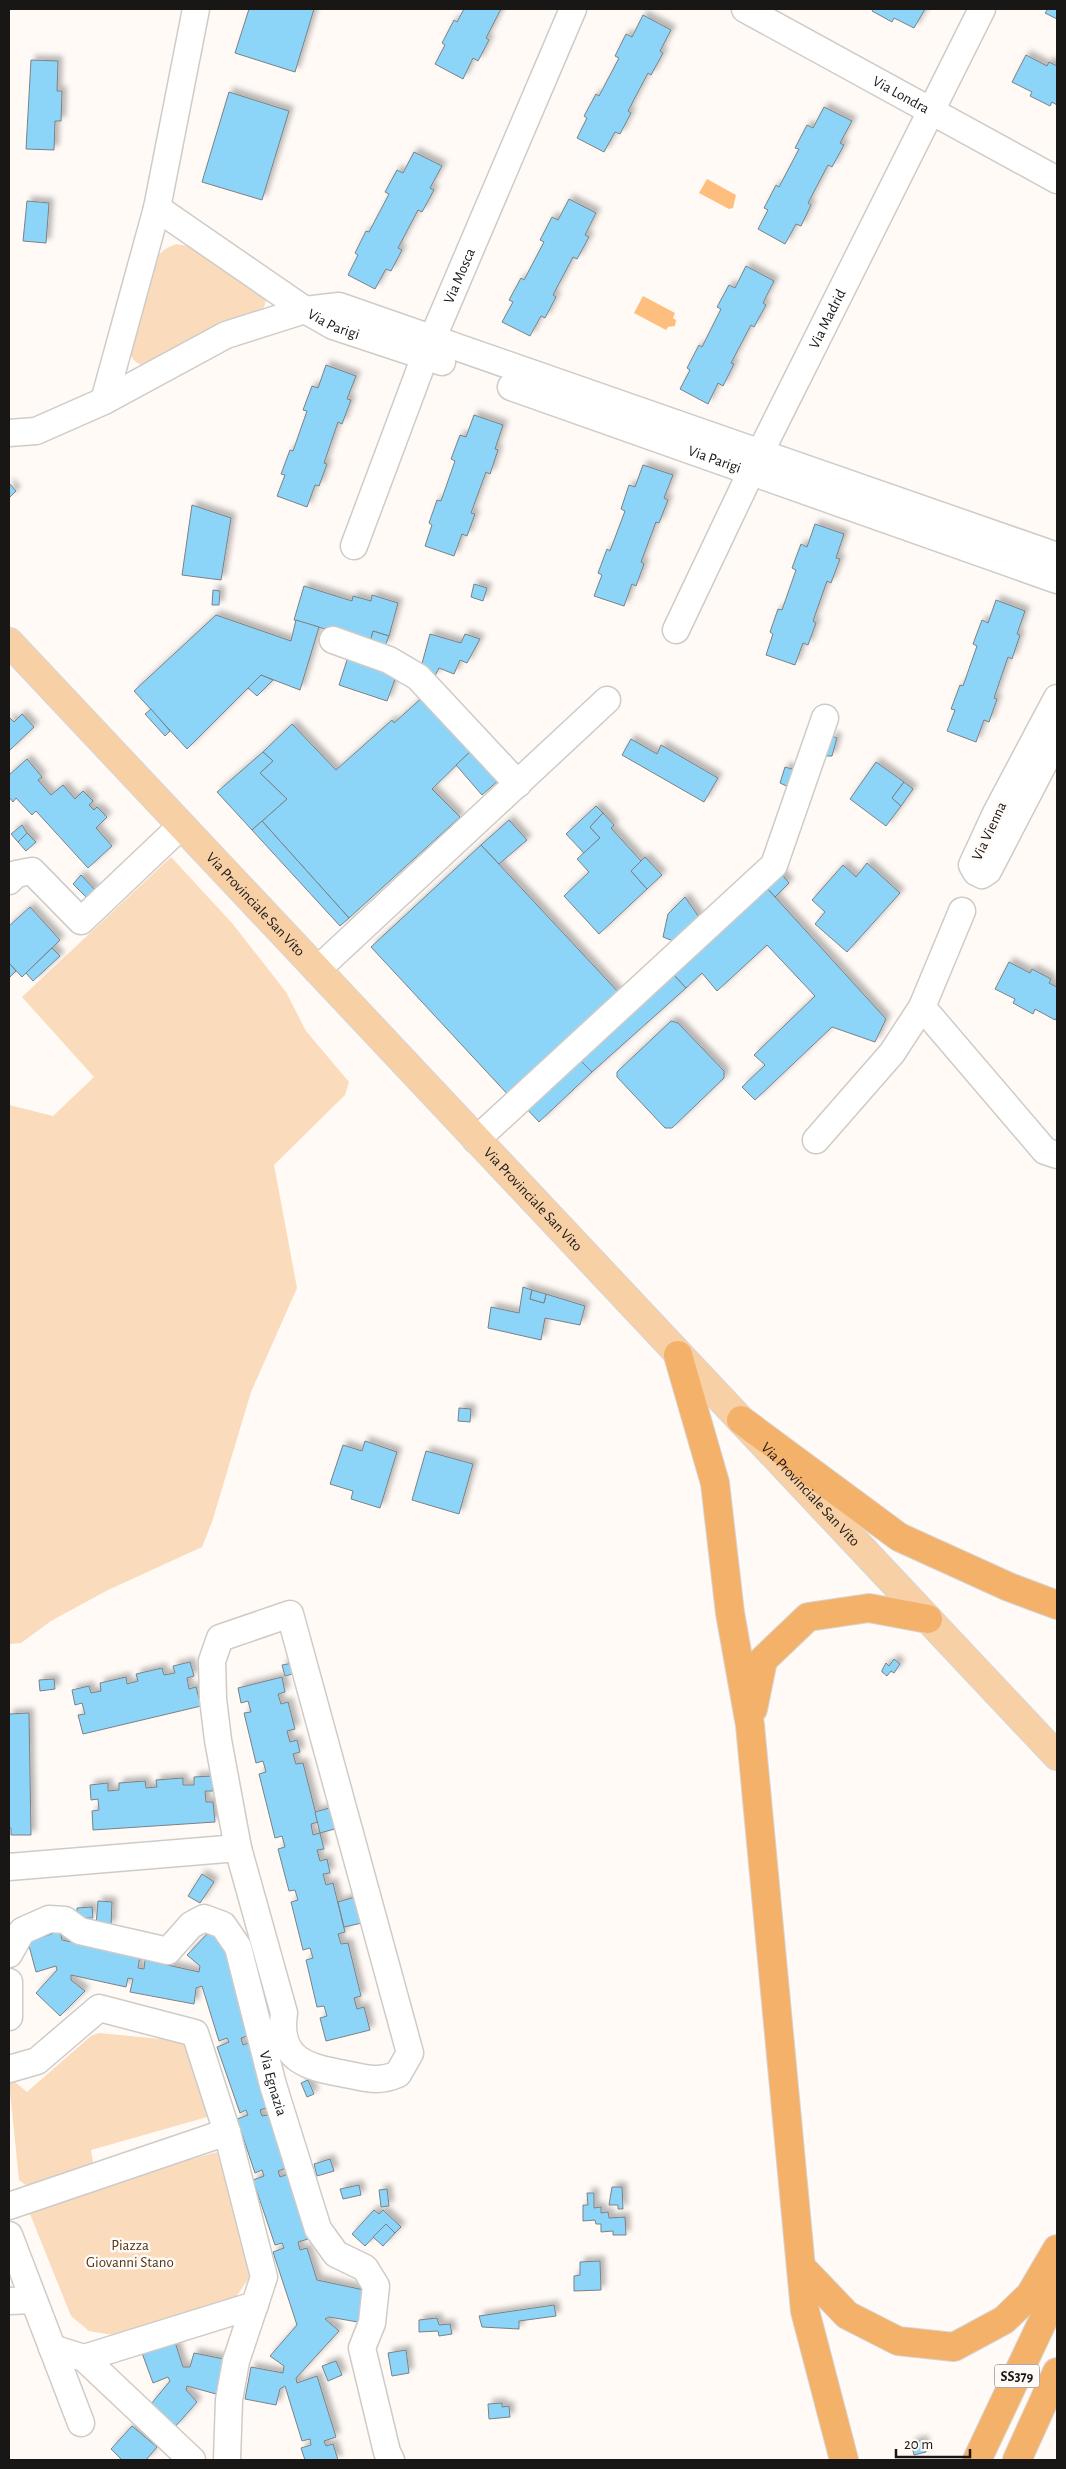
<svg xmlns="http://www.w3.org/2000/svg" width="1066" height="2469" font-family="'Alegreya Sans',sans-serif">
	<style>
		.green { fill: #fadbbc }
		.water { fill: #febf7e }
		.building { fill: #8cd5f9; stroke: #7c8184; filter: url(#shadow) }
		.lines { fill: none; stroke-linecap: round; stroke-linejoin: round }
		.minor-casing { stroke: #cfcbc7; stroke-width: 29 }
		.major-casing { stroke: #d6d5d5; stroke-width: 30 }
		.highway-casing { stroke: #d6d5d5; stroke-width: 30 }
		.minor { stroke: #fff; stroke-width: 26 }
		.major { stroke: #f8d0a6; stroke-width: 28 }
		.highway { stroke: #f4b16a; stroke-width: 28 }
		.labels { text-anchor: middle; stroke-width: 5; stroke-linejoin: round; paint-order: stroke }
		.shield { fill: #fffaf6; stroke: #5e5b59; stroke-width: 1 }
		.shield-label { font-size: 14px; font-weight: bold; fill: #191716 }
		.street-label { font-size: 15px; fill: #191716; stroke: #fffaf6 }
		.park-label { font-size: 15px; fill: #51371b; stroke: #fffaf6 }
	</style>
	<defs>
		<filter id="shadow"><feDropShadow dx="4.5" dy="-4.5" stdDeviation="2.5" flood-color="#0004"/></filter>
	</defs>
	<rect width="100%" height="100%" fill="#fffaf6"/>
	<g class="green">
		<path d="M 176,244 L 188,246 L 260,292 L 267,297 L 264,307 L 258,314 L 144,366 C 134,362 130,358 129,347 L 155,258 L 165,249 Z"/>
		<path d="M 171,857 L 232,923 L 286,992 L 306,1031 L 349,1082 L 345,1095 L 274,1165 L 297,1288 L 251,1392 L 212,1522 L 202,1547 L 106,1591 L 51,1621 L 21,1643 L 9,1644 L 9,1105 L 53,1116 L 94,1077 L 22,997 Z"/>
		<path d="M 99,2033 L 181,2041 L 190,2045 L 211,2109 L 207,2117 L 91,2150 L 93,2162 L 89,2169 L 27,2186 L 19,2180 L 9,2082 L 15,2082 L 27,2092 L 91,2036 Z"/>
		<path d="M 217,2152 L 246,2254 L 249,2278 L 236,2297 L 113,2335 L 89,2331 L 71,2316 L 30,2214 L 31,2205 Z"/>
	</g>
	<g class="water">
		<path d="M 707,179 L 736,195 L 733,208 L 729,209 L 699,193 Z"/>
		<path d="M 643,296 L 675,313 L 673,318 L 676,320 L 675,326 L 668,327 L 666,330 L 634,313 Z"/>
	</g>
	<g class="building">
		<path d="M 249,9 L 314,9 L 295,72 L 235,53 Z"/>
		<path d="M 464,9 L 501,9 L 486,38 L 489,40 L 478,61 L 473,58 L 463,79 L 435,64 L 445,45 L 442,43 L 454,20 L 457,22 Z"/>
		<path d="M 873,9 L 925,9 L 914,28 L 894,18 L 892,22 L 872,11 Z"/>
		<path d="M 1048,9 L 1057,9 L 1057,19 L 1045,13 Z"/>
		<path d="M 643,15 L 671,30 L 660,51 L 663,53 L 651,75 L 648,73 L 628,111 L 631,113 L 620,134 L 615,132 L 604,152 L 577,138 L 587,118 L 584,116 L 596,94 L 599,96 L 619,58 L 615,56 L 626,34 L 632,37 Z"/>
		<path d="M 1026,55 L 1047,66 L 1049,62 L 1057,66 L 1057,105 L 1052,102 L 1050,106 L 1030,96 L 1032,92 L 1012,82 Z"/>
		<path d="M 31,60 L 58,61 L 57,91 L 62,91 L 61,121 L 55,121 L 54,150 L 26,149 Z"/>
		<path d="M 229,92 L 289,111 L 262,200 L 202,182 Z"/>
		<path d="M 824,107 L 852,121 L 840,143 L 844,145 L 832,167 L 828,165 L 808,203 L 811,205 L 801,226 L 796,224 L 785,244 L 758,229 L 768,210 L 764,208 L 776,185 L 779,187 L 799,149 L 795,148 L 807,125 L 813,128 Z"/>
		<path d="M 414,152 L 442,166 L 430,188 L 434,190 L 422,212 L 418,210 L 398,248 L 402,250 L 391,271 L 386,269 L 375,289 L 348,275 L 358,255 L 355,253 L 366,231 L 369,232 L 389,194 L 385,192 L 397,170 L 403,173 Z"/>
		<path d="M 569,199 L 596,213 L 585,235 L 589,237 L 577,259 L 573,257 L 553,295 L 556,297 L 545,318 L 541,316 L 530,336 L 502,322 L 513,302 L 509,300 L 521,278 L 524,280 L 544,242 L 540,240 L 552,217 L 558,220 Z"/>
		<path d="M 27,201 L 49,203 L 46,243 L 23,241 Z"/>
		<path d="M 746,266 L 774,281 L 763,303 L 766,305 L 754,327 L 751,325 L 731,363 L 734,364 L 723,386 L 718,383 L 708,404 L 680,389 L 690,370 L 687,368 L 699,345 L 702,347 L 721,309 L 717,307 L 729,285 L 735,288 Z"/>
		<path d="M 326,365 L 356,376 L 347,399 L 351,400 L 342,424 L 338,422 L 324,463 L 327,464 L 319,486 L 315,485 L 307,507 L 277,496 L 285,475 L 281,474 L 290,450 L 293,451 L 307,411 L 303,410 L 312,386 L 318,388 Z"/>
		<path d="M 474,415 L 503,425 L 495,449 L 498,450 L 490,474 L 486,472 L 471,513 L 475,514 L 467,536 L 462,534 L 454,556 L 425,546 L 432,525 L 429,523 L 437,500 L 441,501 L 455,461 L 451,459 L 460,435 L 466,437 Z"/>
		<path d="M 643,465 L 673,475 L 664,498 L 668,500 L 659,523 L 656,522 L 641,562 L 644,564 L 636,586 L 632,584 L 624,606 L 594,596 L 602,575 L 598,573 L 607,549 L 610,551 L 625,511 L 621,509 L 629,485 L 635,487 Z"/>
		<path d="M 9,483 L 16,491 L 9,498 Z"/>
		<path d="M 192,505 L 231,518 L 221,580 L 182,575 Z"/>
		<path d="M 815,524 L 844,534 L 836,558 L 840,559 L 831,583 L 827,581 L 813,621 L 816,623 L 808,645 L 803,643 L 795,665 L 766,655 L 773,634 L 770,632 L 778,609 L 782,610 L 796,570 L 792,568 L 801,544 L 807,547 Z"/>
		<path d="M 474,584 L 487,588 L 483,601 L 471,597 Z"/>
		<path d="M 304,586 L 352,601 L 353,596 L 371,601 L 372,595 L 398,603 L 389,636 L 373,631 L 370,642 L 294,620 Z"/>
		<path d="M 213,590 L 220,591 L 219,605 L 212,605 Z"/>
		<path d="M 996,600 L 1025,611 L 1017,634 L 1020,635 L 1012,659 L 1008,657 L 994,698 L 997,699 L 989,722 L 984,720 L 976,742 L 947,731 L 955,710 L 951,709 L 960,685 L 963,686 L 977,646 L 973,644 L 982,620 L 988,623 Z"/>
		<path d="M 216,615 L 291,641 L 296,620 L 319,627 L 300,690 L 261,675 L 187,749 L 134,691 Z"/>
		<path d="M 373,631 L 389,636 L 385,646 L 370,642 Z"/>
		<path d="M 430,634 L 461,643 L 465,634 L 480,639 L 467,663 L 460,660 L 454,674 L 439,668 L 435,676 L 420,671 Z"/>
		<path d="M 348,657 L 397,674 L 387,701 L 339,685 Z"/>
		<path d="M 261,675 L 273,680 L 257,696 L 248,688 Z"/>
		<path d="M 425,695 L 473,749 L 432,789 L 460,817 L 349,918 L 262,821 L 287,799 L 260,773 L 273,761 L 263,752 L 292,724 L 336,770 L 392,720 L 394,723 Z"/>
		<path d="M 151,709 L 170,731 L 165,736 L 145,714 Z"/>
		<path d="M 22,714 L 34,727 L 9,751 L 9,717 L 14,722 Z"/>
		<path d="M 832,736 L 837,738 L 832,756 L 825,756 Z"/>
		<path d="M 631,739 L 657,754 L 661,745 L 718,778 L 704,802 L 622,755 Z"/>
		<path d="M 473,749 L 500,779 L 482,795 L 456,765 Z"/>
		<path d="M 263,752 L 273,761 L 260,773 L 287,799 L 252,830 L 217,792 Z"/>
		<path d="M 27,759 L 42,777 L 38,780 L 51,795 L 63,785 L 75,799 L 83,791 L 93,801 L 89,805 L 94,810 L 97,807 L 107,817 L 96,828 L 112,846 L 88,868 L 36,811 L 32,815 L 16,798 L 13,802 L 9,797 L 9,775 Z"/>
		<path d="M 876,762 L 904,782 L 892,798 L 901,806 L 886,826 L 850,799 Z"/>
		<path d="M 785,767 L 799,771 L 793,789 L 780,783 Z"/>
		<path d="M 904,782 L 913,789 L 901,806 L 892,798 Z"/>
		<path d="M 596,806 L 603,813 L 590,827 L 600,838 L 584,853 L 566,834 Z"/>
		<path d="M 603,813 L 614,825 L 611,828 L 641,861 L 631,871 L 647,889 L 599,934 L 564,896 L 589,872 L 577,859 L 600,838 L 590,827 Z"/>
		<path d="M 509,820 L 527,840 L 499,864 L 481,845 Z"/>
		<path d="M 262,821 L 349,918 L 340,926 L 252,830 Z"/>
		<path d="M 22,825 L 27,833 L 18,842 L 11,834 Z"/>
		<path d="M 27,833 L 36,842 L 26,851 L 18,842 Z"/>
		<path d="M 481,845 L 621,995 L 511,1098 L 371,947 Z"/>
		<path d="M 645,857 L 662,875 L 647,889 L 631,871 Z"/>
		<path d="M 867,863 L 900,893 L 847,952 L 815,924 L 825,912 L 812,900 L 843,865 L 856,877 Z"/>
		<path d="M 780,872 L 789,883 L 775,897 L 765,886 Z"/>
		<path d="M 81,875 L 96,891 L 88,899 L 73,884 Z"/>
		<path d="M 765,886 L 886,1019 L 875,1042 L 832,1027 L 755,1100 L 742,1087 L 765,1065 L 754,1055 L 815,996 L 767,945 L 717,991 L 702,973 L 686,988 L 672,973 Z"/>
		<path d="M 685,897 L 701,920 L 676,942 L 663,937 L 668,914 Z"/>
		<path d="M 30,907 L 60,940 L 22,977 L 9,963 L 9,926 Z"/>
		<path d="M 52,948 L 60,956 L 33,981 L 26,973 Z"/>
		<path d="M 1009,962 L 1030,973 L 1032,969 L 1051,979 L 1049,983 L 1057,987 L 1057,1017 L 1055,1020 L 1035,1009 L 1033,1014 L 1013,1003 L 1015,999 L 995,989 Z"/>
		<path d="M 9,963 L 16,971 L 9,978 Z"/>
		<path d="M 672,973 L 686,988 L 592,1072 L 578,1058 Z"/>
		<path d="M 671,1021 L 678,1023 L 724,1071 L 724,1078 L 672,1128 L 665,1128 L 617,1077 L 617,1072 Z"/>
		<path d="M 578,1058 L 592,1072 L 539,1122 L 525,1107 Z"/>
		<path d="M 523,1287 L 532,1290 L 530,1299 L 544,1303 L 546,1294 L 585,1306 L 580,1325 L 545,1318 L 541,1340 L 488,1328 L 491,1307 L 519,1313 Z"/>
		<path d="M 532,1290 L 546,1294 L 544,1303 L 530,1299 Z"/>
		<path d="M 459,1408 L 471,1409 L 470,1422 L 458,1421 Z"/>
		<path d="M 365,1441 L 397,1452 L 380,1508 L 351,1499 L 353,1491 L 330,1484 L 343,1445 L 362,1451 Z"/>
		<path d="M 426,1451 L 473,1464 L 459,1514 L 412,1500 Z"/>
		<path d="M 894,1659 L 900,1664 L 894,1673 L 891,1671 L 887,1676 L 882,1672 L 882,1670 L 886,1663 L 889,1666 Z"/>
		<path d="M 190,1662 L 194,1676 L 187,1678 L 189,1689 L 196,1687 L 201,1706 L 83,1734 L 78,1715 L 85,1714 L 82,1703 L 75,1705 L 72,1690 L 89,1686 L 91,1693 L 101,1691 L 100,1683 L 126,1677 L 127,1684 L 138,1681 L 136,1674 L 162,1668 L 164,1675 L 175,1673 L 173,1666 Z"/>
		<path d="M 293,1663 L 296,1673 L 285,1676 L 282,1665 Z"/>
		<path d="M 282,1677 L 285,1692 L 278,1694 L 281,1704 L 288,1702 L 295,1729 L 287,1731 L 290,1742 L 297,1740 L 300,1752 L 293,1754 L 296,1764 L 303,1763 L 318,1822 L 311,1824 L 313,1835 L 320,1833 L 324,1849 L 317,1850 L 320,1861 L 327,1859 L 330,1873 L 323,1874 L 326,1885 L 333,1883 L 345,1932 L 338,1934 L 341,1944 L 348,1943 L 361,1996 L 354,1998 L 357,2009 L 364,2007 L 370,2030 L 326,2041 L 320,2018 L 327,2016 L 324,2006 L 317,2007 L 306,1960 L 313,1958 L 310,1948 L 303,1950 L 291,1902 L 298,1900 L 295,1890 L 289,1891 L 278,1849 L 285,1847 L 282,1836 L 275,1838 L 259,1774 L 266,1772 L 263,1761 L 256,1763 L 244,1713 L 251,1712 L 248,1701 L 241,1703 L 238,1688 Z"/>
		<path d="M 54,1679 L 55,1689 L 40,1691 L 39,1680 Z"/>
		<path d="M 29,1713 L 31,1835 L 11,1835 L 11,1828 L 9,1828 L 9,1714 Z"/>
		<path d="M 212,1776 L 213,1791 L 205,1791 L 206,1802 L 213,1802 L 215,1822 L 93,1830 L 92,1811 L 99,1810 L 98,1799 L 91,1800 L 90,1785 L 108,1783 L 108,1791 L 119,1790 L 119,1783 L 145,1781 L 146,1788 L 157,1787 L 156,1780 L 183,1778 L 183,1785 L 194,1785 L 194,1777 Z"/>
		<path d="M 333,1807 L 338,1828 L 320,1833 L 315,1812 Z"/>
		<path d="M 202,1874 L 214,1882 L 200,1903 L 188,1896 Z"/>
		<path d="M 355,1897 L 362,1923 L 344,1927 L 338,1902 Z"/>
		<path d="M 98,1901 L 112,1902 L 111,1926 L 96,1925 Z"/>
		<path d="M 92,1907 L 93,1918 L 77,1918 L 77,1908 Z"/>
		<path d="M 60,1931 L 62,1940 L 140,1956 L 138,1968 L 144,1969 L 145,1960 L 199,1972 L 200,1966 L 187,1955 L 210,1931 L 235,1954 L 253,2034 L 241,2038 L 243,2045 L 251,2042 L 272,2106 L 260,2110 L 262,2116 L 272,2114 L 289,2167 L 278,2171 L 280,2177 L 288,2174 L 308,2239 L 298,2242 L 300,2250 L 307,2248 L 317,2280 L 364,2290 L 358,2322 L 329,2317 L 325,2319 L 339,2331 L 296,2378 L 297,2383 L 317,2376 L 336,2437 L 324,2441 L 326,2446 L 333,2444 L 338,2460 L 305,2460 L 301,2448 L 311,2445 L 310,2439 L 302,2441 L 285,2386 L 280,2389 L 276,2405 L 245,2399 L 251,2367 L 283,2373 L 284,2366 L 270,2356 L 297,2325 L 273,2252 L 284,2248 L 282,2243 L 275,2245 L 253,2180 L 264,2176 L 262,2170 L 255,2173 L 237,2119 L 248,2115 L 246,2110 L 240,2113 L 217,2047 L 229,2042 L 227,2038 L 219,2041 L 202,1986 L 196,1988 L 194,2004 L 130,1992 L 133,1979 L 128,1978 L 126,1987 L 71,1975 L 71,1980 L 85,1991 L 60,2016 L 36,1993 L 57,1970 L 56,1966 L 36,1972 L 28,1942 Z"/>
		<path d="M 308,2080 L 314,2094 L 307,2097 L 301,2083 Z"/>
		<path d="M 330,2159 L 334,2171 L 317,2176 L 314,2164 Z"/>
		<path d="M 359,2185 L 361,2195 L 343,2199 L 340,2189 Z"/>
		<path d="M 612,2187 L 622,2187 L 623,2209 L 618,2209 L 618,2205 L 609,2205 Z"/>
		<path d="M 387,2189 L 389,2206 L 381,2207 L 379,2190 Z"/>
		<path d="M 587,2193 L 594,2193 L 594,2208 L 601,2207 L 601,2213 L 608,2212 L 609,2218 L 625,2217 L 626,2235 L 613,2235 L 613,2231 L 601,2232 L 601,2224 L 596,2224 L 595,2220 L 583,2221 L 583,2205 L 588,2205 Z"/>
		<path d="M 374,2210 L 379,2214 L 383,2210 L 401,2227 L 395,2233 L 386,2224 L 365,2246 L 352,2234 Z"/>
		<path d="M 386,2224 L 395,2233 L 383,2246 L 373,2237 Z"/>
		<path d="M 600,2261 L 601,2290 L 574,2291 L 574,2276 L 580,2275 L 580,2262 Z"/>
		<path d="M 554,2305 L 556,2316 L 519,2321 L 519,2329 L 482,2327 L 479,2316 Z"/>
		<path d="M 437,2318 L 439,2325 L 450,2324 L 452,2334 L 439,2336 L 438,2331 L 419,2332 L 419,2320 Z"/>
		<path d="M 175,2342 L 183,2367 L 190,2367 L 194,2353 L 224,2359 L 216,2394 L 187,2386 L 186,2390 L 197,2402 L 175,2427 L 151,2404 L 170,2381 L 168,2377 L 153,2383 L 142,2353 Z"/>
		<path d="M 406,2350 L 409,2373 L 392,2376 L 388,2353 Z"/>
		<path d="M 336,2361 L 342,2375 L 328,2381 L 322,2366 Z"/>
		<path d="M 502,2403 L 502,2407 L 509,2406 L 510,2417 L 489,2419 L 488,2404 Z"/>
		<path d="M 132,2426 L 157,2447 L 146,2460 L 122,2460 L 111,2449 Z"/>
		<path d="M 923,2440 L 926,2452 L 914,2455 L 911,2443 Z"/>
	</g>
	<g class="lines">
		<defs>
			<g id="minor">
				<path id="s1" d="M 745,9 L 1057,180"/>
				<path id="s2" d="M 157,208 L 305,310 L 333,326 L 442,362"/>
				<path id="s3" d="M 511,387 L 1057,580"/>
				<path d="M 104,401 L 157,208 L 196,9"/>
				<path d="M 9,433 L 36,431 L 104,401 L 226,335 L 305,310 L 339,306 L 1057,556"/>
				<path id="s4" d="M 354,546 L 425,356 L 573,9"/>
				<path id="s5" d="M 676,630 L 760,453 L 982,9"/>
				<path d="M 333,640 L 389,660 L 418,677 L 518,784"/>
				<path d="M 1057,698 L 996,813 L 972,865 L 976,872 L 982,875 L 988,871 L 1057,738"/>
				<path d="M 9,881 L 16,874 L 32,871 L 81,921 L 181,826"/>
				<path d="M 962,911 L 922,1007 L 1045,1151 L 1057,1155"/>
				<path d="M 317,970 L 607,700"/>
				<path d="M 476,1140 L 774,865 L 825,718"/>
				<path d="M 816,1140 L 892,1053 L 922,1007"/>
				<path d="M 290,1614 L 410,2053 L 398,2074 C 377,2083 367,2078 345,2074 C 307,2067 277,2060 284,2013 L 238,1848 L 218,1740 L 213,1699 L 212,1661 L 220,1638 Z"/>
				<path d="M 9,1867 L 238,1848"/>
				<path id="s6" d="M 9,1954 L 22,1931 L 49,1919 L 65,1920 L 80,1931 L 168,1951 L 191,1925 L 204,1918 L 223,1925 L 238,1947 L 273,2085 L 318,2229 L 336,2254 L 365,2268 L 376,2286 L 372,2323 L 362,2348 L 387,2452 L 391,2460"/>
				<path d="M 9,1982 L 9,2017"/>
				<path d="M 9,2069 L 37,2061 L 99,2008 L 195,2033 L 227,2132 L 264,2277 L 236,2361 L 229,2400 L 227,2460"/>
				<path d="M 9,2206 L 227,2132"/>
				<path d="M 9,2235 L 81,2423"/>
				<path d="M 9,2301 L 33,2300"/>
				<path d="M 52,2348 L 84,2358 L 192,2460"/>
				<path d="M 84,2358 L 255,2305"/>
			</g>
			<g id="major">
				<path id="s7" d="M 9,642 L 1057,1756"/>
			</g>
			<g id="highway">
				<path d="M 678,1355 L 715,1483 L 730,1613 L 750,1725 L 805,2311 L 844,2460"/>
				<path d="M 741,1420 L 899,1537 L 1009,1587 L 1057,1605"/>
				<path d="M 753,1709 L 763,1660 L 808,1617 L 869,1608 L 928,1619"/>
				<path d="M 803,2269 L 847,2315 L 898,2341 L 954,2347 L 1004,2320 L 1030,2295 L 1057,2249"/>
				<path d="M 977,2460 L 1057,2291"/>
				<path d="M 1017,2460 L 1057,2372"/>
			</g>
		</defs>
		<use href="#minor" class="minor-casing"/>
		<use href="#major" class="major-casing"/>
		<use href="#highway" class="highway-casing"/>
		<use href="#minor" class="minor"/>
		<use href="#major" class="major"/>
		<use href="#highway" class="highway"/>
	</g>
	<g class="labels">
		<rect class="shield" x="994.5" y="2364.5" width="45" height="23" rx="4"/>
		<g class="shield-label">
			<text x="1017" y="2381">SS379</text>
		</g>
		<g class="street-label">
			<text dy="5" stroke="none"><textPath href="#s1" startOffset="178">Via Londra</textPath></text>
			<text dy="5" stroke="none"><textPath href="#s4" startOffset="290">Via Mosca</textPath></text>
			<text dy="5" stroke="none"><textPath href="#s5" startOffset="346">Via Madrid</textPath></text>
			<text dy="5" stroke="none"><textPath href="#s2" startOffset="212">Via Parigi</textPath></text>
			<text dy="5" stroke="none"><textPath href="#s3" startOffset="216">Via Parigi</textPath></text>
			<text transform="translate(989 831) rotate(-65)" y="5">Via Vienna</text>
			<text dy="5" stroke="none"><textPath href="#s7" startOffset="360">Via Provinciale San Vito</textPath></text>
			<text dy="5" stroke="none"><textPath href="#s7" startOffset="765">Via Provinciale San Vito</textPath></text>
			<text dy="5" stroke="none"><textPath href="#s7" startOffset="1170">Via Provinciale San Vito</textPath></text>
			<text dy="5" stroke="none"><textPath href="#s6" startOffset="418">Via Egnazia</textPath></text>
		</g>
		<g class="park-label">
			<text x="130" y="2250">Piazza<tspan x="130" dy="17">Giovanni Stano</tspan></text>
		</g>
	</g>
	<rect width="1066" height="2469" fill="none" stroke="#191716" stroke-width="20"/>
	<path d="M896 2449v8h74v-8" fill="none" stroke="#191716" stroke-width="2.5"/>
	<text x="904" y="2449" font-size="15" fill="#191716" stroke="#fffaf6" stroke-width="4" paint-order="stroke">20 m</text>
</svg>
